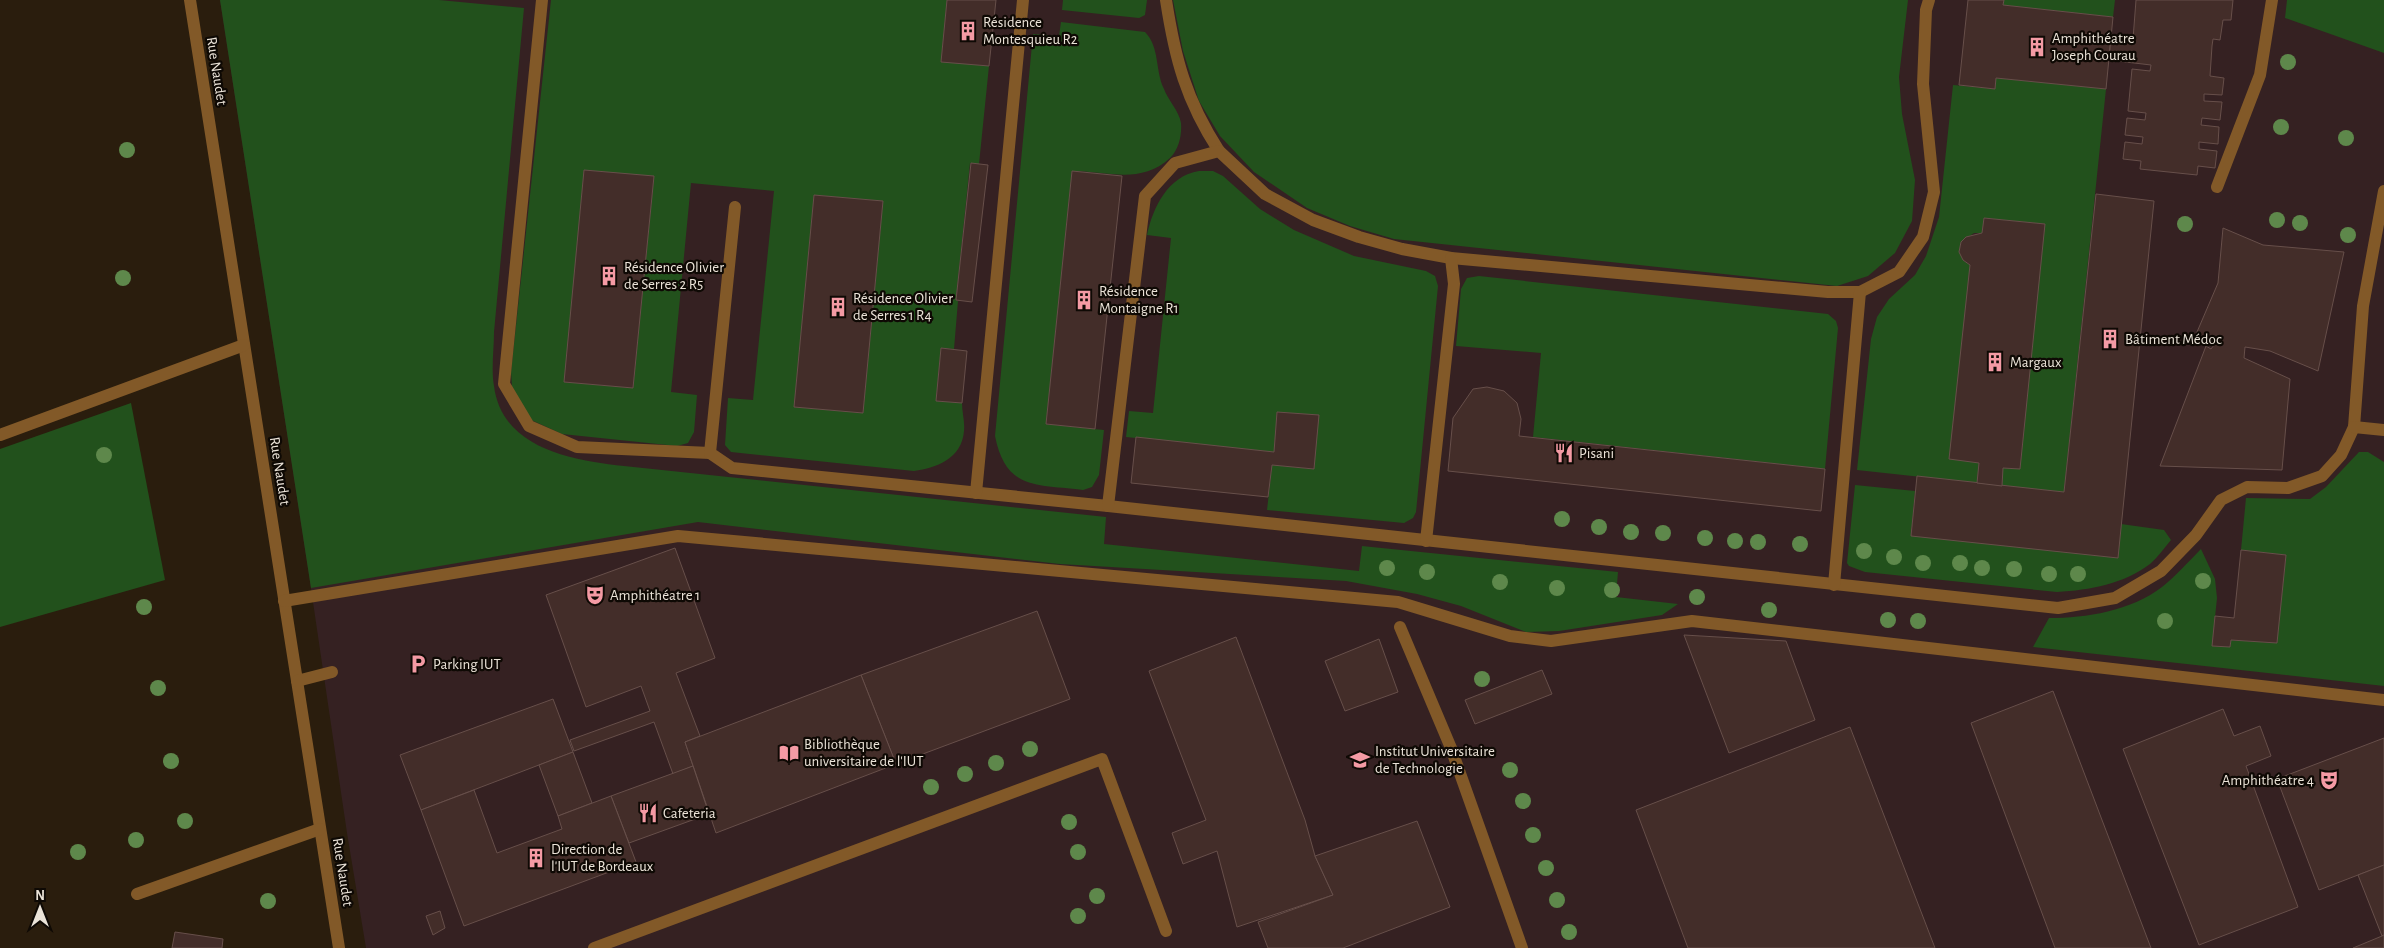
<svg xmlns="http://www.w3.org/2000/svg" width="2384" height="948" font-family="'Alegreya Sans',sans-serif">
	<style>
		.education { fill: #352122 }
		.green { fill: #22511c; fill-rule: evenodd }
		.building { fill: #432d29; stroke: #674f4a }
		.lines { fill: none; stroke-linecap: round; stroke-linejoin: round }
		.minor { stroke: #825928; stroke-width: 12 }
		.tree { fill: #5e884b }
		.labels { text-anchor: middle; stroke-width: 4.5; stroke-linejoin: round; paint-order: stroke }
		.poi-label { font-size: 15px; fill: #ebe3d8; stroke: #0e0904; text-anchor: start }
		.street-label { font-size: 15px; fill: #ebe3d8; stroke: #0e0904 }
	</style>
	<rect width="100%" height="100%" fill="#2a1d0d"/>
	<path class="education" d="M 220,0 L 2384,0 L 2384,948 L 366,948 L 347,833 L 309,575 Z"/>
	<g class="green">
		<path d="M 220,0 L 439,0 L 524,8 L 494,332 C 494,350 491,369 494,386 C 502,449 573,460 624,466 L 1106,517 L 1104,544 L 1359,571 L 1362,546 L 1618,572 L 1616,597 L 1678,604 L 1662,615 L 1559,631 L 1526,632 L 1461,606 L 1417,594 L 1346,581 L 1060,564 L 698,522 L 311,588 Z"/>
		<path d="M 551,0 L 947,0 L 941,61 L 989,66 L 979,164 L 970,163 L 956,300 L 958,301 L 954,349 L 941,348 L 936,400 L 962,403 C 962,412 965,422 964,431 C 962,458 937,468 914,471 L 731,452 L 725,445 L 728,398 L 753,400 L 774,191 L 691,183 L 671,392 L 697,395 L 694,432 L 688,443 L 677,446 L 562,434 L 529,419 L 512,387 L 511,372 ZM 584,170 L 654,177 L 633,388 L 565,382 ZM 814,195 L 883,201 L 863,413 L 794,407 Z"/>
		<path d="M 1063,0 L 1147,0 L 1145,15 L 1139,18 L 1062,10 Z"/>
		<path d="M 1173,0 L 1908,0 L 1899,77 L 1902,114 L 1915,180 L 1912,221 L 1895,253 L 1868,276 L 1837,286 L 1394,239 L 1350,226 L 1307,208 L 1254,172 L 1220,136 L 1199,101 L 1183,51 Z"/>
		<path d="M 2004,0 L 2115,0 L 2113,17 L 2003,5 Z"/>
		<path d="M 2287,0 L 2384,0 L 2384,53 L 2285,18 Z"/>
		<path d="M 1061,22 L 1145,32 C 1160,47 1155,71 1164,89 C 1168,100 1179,111 1181,123 C 1182,135 1179,149 1170,158 C 1141,185 1107,171 1072,171 L 1046,424 L 1104,430 L 1099,475 L 1092,487 L 1083,490 C 1037,484 1006,491 995,436 L 1033,34 L 1059,36 Z"/>
		<path d="M 1996,78 L 2106,89 L 2064,492 L 2002,486 L 2003,468 L 2020,468 L 2044,224 L 1984,218 L 1982,233 L 1974,233 L 1961,242 C 1959,253 1960,259 1970,265 L 1950,458 L 1979,463 L 1977,483 L 1857,470 L 1871,339 L 1877,317 L 1889,299 L 1915,275 L 1926,256 L 1939,217 L 1953,85 L 1995,89 Z"/>
		<path d="M 1199,171 L 1213,171 L 1223,176 L 1260,209 L 1294,230 L 1354,256 L 1426,271 L 1435,276 L 1438,286 L 1416,512 L 1413,518 L 1404,523 L 1267,510 L 1272,465 L 1314,469 L 1318,415 L 1277,412 L 1274,452 L 1126,437 L 1129,411 L 1153,413 L 1171,238 L 1147,235 C 1153,207 1168,176 1199,171 Z"/>
		<path d="M 1479,276 L 1828,314 L 1836,321 L 1838,328 L 1825,469 L 1533,437 L 1541,353 L 1456,346 L 1461,289 L 1467,278 Z"/>
		<path d="M 131,403 L 165,580 L 0,627 L 0,449 Z"/>
		<path d="M 2359,452 L 2368,452 L 2384,462 L 2384,686 L 2033,647 L 2049,618 C 2086,618 2131,611 2162,587 C 2176,576 2188,562 2201,549 L 2215,579 L 2217,598 L 2212,646 L 2230,647 L 2231,640 L 2277,643 L 2286,555 L 2241,550 L 2246,498 L 2310,499 L 2326,487 Z"/>
		<path d="M 1855,485 L 1915,491 L 1911,536 L 2121,524 L 2164,530 L 2171,540 C 2164,548 2158,557 2150,564 C 2124,584 2090,590 2057,592 L 1865,572 L 1849,566 L 1847,563 Z"/>
	</g>
	<g class="building">
		<path d="M 947,0 L 996,0 L 989,66 L 941,62 Z"/>
		<path d="M 1968,0 L 2004,0 L 2003,5 L 2113,17 L 2106,89 L 1996,78 L 1995,89 L 1959,85 Z"/>
		<path d="M 2136,0 L 2233,0 L 2231,20 L 2223,20 L 2220,40 L 2213,39 L 2212,46 L 2210,76 L 2224,78 L 2222,95 L 2204,94 L 2204,101 L 2222,102 L 2220,120 L 2202,118 L 2201,125 L 2219,127 L 2218,144 L 2199,142 L 2199,149 L 2217,151 L 2215,168 L 2198,166 L 2197,175 L 2140,169 L 2141,161 L 2123,159 L 2125,142 L 2142,144 L 2143,137 L 2125,135 L 2127,118 L 2145,120 L 2146,113 L 2128,111 L 2132,69 L 2150,71 L 2151,65 L 2109,60 L 2111,36 L 2133,39 Z"/>
		<path d="M 971,163 L 988,165 L 972,302 L 956,300 Z"/>
		<path d="M 584,170 L 654,176 L 633,388 L 564,382 Z"/>
		<path d="M 1072,171 L 1122,176 L 1095,429 L 1046,424 Z"/>
		<path d="M 2096,194 L 2154,201 L 2118,558 L 1911,536 L 1917,476 L 2064,492 Z"/>
		<path d="M 814,195 L 883,201 L 863,413 L 794,407 Z"/>
		<path d="M 1984,218 L 2045,224 L 2020,469 L 2003,468 L 2002,486 L 1977,483 L 1979,463 L 1949,459 L 1970,265 L 1963,260 L 1959,252 L 1961,242 L 1966,237 L 1982,233 Z"/>
		<path d="M 2223,228 L 2263,245 L 2344,252 L 2318,371 L 2270,351 L 2245,347 L 2244,358 L 2290,379 L 2282,470 L 2160,466 L 2206,346 L 2211,349 L 2216,342 L 2194,339 L 2218,283 Z"/>
		<path d="M 941,348 L 967,351 L 962,403 L 936,401 Z"/>
		<path d="M 1487,387 L 1504,391 L 1517,403 L 1521,419 L 1519,436 L 1825,469 L 1821,511 L 1448,471 L 1453,418 L 1473,389 Z"/>
		<path d="M 1277,412 L 1319,415 L 1314,469 L 1272,465 L 1268,497 L 1131,483 L 1136,437 L 1274,452 Z"/>
		<path d="M 675,548 L 715,658 L 676,673 L 700,736 L 685,742 L 693,766 L 673,774 L 654,722 L 574,751 L 570,740 L 650,711 L 641,686 L 586,707 L 546,595 Z"/>
		<path d="M 2241,550 L 2286,555 L 2277,643 L 2231,640 L 2230,647 L 2212,646 L 2215,616 L 2234,618 Z"/>
		<path d="M 1037,611 L 1070,699 L 896,764 L 861,675 Z"/>
		<path d="M 1684,635 L 1786,641 L 1815,720 L 1729,753 Z"/>
		<path d="M 1236,637 L 1305,820 L 1315,856 L 1333,895 L 1237,927 L 1217,851 L 1183,864 L 1172,833 L 1206,820 L 1149,671 Z"/>
		<path d="M 1379,639 L 1398,692 L 1345,711 L 1325,661 Z"/>
		<path d="M 1542,670 L 1552,694 L 1475,724 L 1465,700 Z"/>
		<path d="M 861,675 L 896,764 L 716,833 L 685,742 Z"/>
		<path d="M 2053,691 L 2102,820 L 2151,948 L 2055,948 L 1971,723 Z"/>
		<path d="M 553,699 L 573,752 L 421,810 L 400,755 Z"/>
		<path d="M 2223,709 L 2234,736 L 2260,726 L 2271,756 L 2246,766 L 2298,907 L 2199,945 L 2123,749 Z"/>
		<path d="M 1850,727 L 1935,948 L 1688,948 L 1636,810 Z"/>
		<path d="M 2384,738 L 2384,865 L 2319,890 L 2277,779 Z"/>
		<path d="M 573,752 L 592,803 L 558,816 L 539,765 Z"/>
		<path d="M 693,766 L 709,814 L 629,843 L 611,796 Z"/>
		<path d="M 474,790 L 497,853 L 562,829 L 558,816 L 611,796 L 636,862 L 464,926 L 421,810 Z"/>
		<path d="M 1417,821 L 1450,907 L 1343,948 L 1268,948 L 1258,922 L 1333,895 L 1315,856 Z"/>
		<path d="M 2384,865 L 2384,935 L 2382,936 L 2358,875 Z"/>
		<path d="M 440,911 L 445,928 L 433,935 L 426,916 Z"/>
		<path d="M 175,932 L 223,939 L 222,948 L 172,948 Z"/>
		<path d="M 2384,935 L 2384,948 L 2353,948 L 2382,936 Z"/>
	</g>
	<g class="lines">
		<g class="minor">
			<path d="M 190,0 L 339,948"/>
			<path d="M 542,0 L 504,384 L 529,426 L 577,447 L 710,453"/>
			<path d="M 1166,0 C 1175,59 1186,100 1219,151"/>
			<path d="M 2217,187 L 2260,75 L 2272,0"/>
			<path d="M 735,207 L 710,453 L 732,468 L 1108,506 L 2058,608 L 2115,598 L 2161,571 L 2196,535 L 2221,500 L 2247,487 L 2288,488 L 2322,476 L 2341,455 L 2354,427 L 2363,306 L 2384,191"/>
			<path d="M 2354,427 L 2384,430"/>
			<path d="M 0,435 L 244,345"/>
			<path d="M 976,493 L 1023,0"/>
			<path d="M 1108,506 L 1145,196 L 1175,163 L 1219,151 L 1265,194 L 1313,220 L 1359,237 L 1402,249 L 1451,258 L 1828,292 L 1860,292 L 1899,272 L 1923,237 L 1934,192 L 1923,84 L 1926,10 L 1929,0"/>
			<path d="M 1426,541 L 1454,284 L 1451,258"/>
			<path d="M 1834,585 L 1860,292"/>
			<path d="M 284,601 L 678,536 L 1398,602 L 1510,636 L 1551,641 L 1692,621 L 2384,700"/>
			<path d="M 1400,627 L 1451,748 L 1522,948"/>
			<path d="M 297,681 L 332,672"/>
			<path d="M 137,894 L 320,829"/>
			<path d="M 594,948 L 1102,759 L 1166,931"/>
		</g>
	</g>
	<g class="tree">
		<circle cx="2288" cy="62" r="8"/>
		<circle cx="2281" cy="127" r="8"/>
		<circle cx="2346" cy="138" r="8"/>
		<circle cx="127" cy="150" r="8"/>
		<circle cx="2277" cy="220" r="8"/>
		<circle cx="2300" cy="223" r="8"/>
		<circle cx="2185" cy="224" r="8"/>
		<circle cx="2348" cy="235" r="8"/>
		<circle cx="123" cy="278" r="8"/>
		<circle cx="104" cy="455" r="8"/>
		<circle cx="1562" cy="519" r="8"/>
		<circle cx="1599" cy="527" r="8"/>
		<circle cx="1631" cy="532" r="8"/>
		<circle cx="1663" cy="533" r="8"/>
		<circle cx="1705" cy="538" r="8"/>
		<circle cx="1735" cy="541" r="8"/>
		<circle cx="1758" cy="542" r="8"/>
		<circle cx="1800" cy="544" r="8"/>
		<circle cx="1864" cy="551" r="8"/>
		<circle cx="1894" cy="557" r="8"/>
		<circle cx="1923" cy="563" r="8"/>
		<circle cx="1960" cy="563" r="8"/>
		<circle cx="1387" cy="568" r="8"/>
		<circle cx="1982" cy="568" r="8"/>
		<circle cx="2014" cy="569" r="8"/>
		<circle cx="1427" cy="572" r="8"/>
		<circle cx="2049" cy="574" r="8"/>
		<circle cx="2078" cy="574" r="8"/>
		<circle cx="2203" cy="581" r="8"/>
		<circle cx="1500" cy="582" r="8"/>
		<circle cx="1557" cy="588" r="8"/>
		<circle cx="1612" cy="590" r="8"/>
		<circle cx="1697" cy="597" r="8"/>
		<circle cx="144" cy="607" r="8"/>
		<circle cx="1769" cy="610" r="8"/>
		<circle cx="1888" cy="620" r="8"/>
		<circle cx="1918" cy="621" r="8"/>
		<circle cx="2165" cy="621" r="8"/>
		<circle cx="1482" cy="679" r="8"/>
		<circle cx="158" cy="688" r="8"/>
		<circle cx="1030" cy="749" r="8"/>
		<circle cx="171" cy="761" r="8"/>
		<circle cx="996" cy="763" r="8"/>
		<circle cx="1510" cy="770" r="8"/>
		<circle cx="965" cy="774" r="8"/>
		<circle cx="931" cy="787" r="8"/>
		<circle cx="1523" cy="801" r="8"/>
		<circle cx="185" cy="821" r="8"/>
		<circle cx="1069" cy="822" r="8"/>
		<circle cx="1533" cy="835" r="8"/>
		<circle cx="136" cy="840" r="8"/>
		<circle cx="78" cy="852" r="8"/>
		<circle cx="1078" cy="852" r="8"/>
		<circle cx="1546" cy="868" r="8"/>
		<circle cx="1097" cy="896" r="8"/>
		<circle cx="1557" cy="900" r="8"/>
		<circle cx="268" cy="901" r="8"/>
		<circle cx="1078" cy="916" r="8"/>
		<circle cx="1569" cy="932" r="8"/>
	</g>
	<defs>
		<symbol id="building-bare" viewBox="-9 -9 18 18"><path d="M-4-6H4V6H1V3H-1V6H-4ZM-2.5-4.3h1.7v1.8h-1.7ZM.8-4.3h1.7v1.8H.8ZM-2.5-1h1.7V.8h-1.7ZM.8-1h1.7V.8H.8Z" fill="#f49aa4" stroke="#0e0904" stroke-width="2.5" paint-order="stroke"/></symbol>
		<symbol id="restaurant-bare" viewBox="-9 -9 18 18"><path d="M-5-6h1v4h1v-4h1v4h1v-4h1v5L-1.5 .5V6h-2V.5L-5-1ZM5-6V6H3V1.5H1.5Q1.5-4 5-6Z" fill="#f49aa4" stroke="#0e0904" stroke-width="2.5" paint-order="stroke"/></symbol>
		<symbol id="theatre-bare" viewBox="-9 -9 18 18"><path d="M-5-5.5Q0-4 5-5.5V0Q5 5 0 6Q-5 5-5 0ZM-3.3-2.5H-1v1.5H-3.3ZM1-2.5H3.3v1.5H1ZM-2.8 1Q0 5.5 2.8 1Z" fill="#f49aa4" stroke="#0e0904" stroke-width="2.5" paint-order="stroke"/></symbol>
		<symbol id="parking-bare" viewBox="-9 -9 18 18"><path d="M-3.5-5.5H1a3.5 3.5 0 0 1 0 7H-1V5.5H-3.5ZM-1-3.4V-.6H.8a1.4 1.4 0 0 0 0-2.8Z" fill="#f49aa4" stroke="#0e0904" stroke-width="2.5" paint-order="stroke"/></symbol>
		<symbol id="library-bare" viewBox="-9 -9 18 18"><path d="M-6-4Q-3-5.5-.7-3.5V5Q-3 3-6 4ZM6-4Q3-5.5 .7-3.5V5Q3 3 6 4Z" fill="#f49aa4" stroke="#0e0904" stroke-width="2.5" paint-order="stroke"/></symbol>
		<symbol id="university-bare" viewBox="-9 -9 18 18"><path d="M0-5L7-2L0 1L-7-2ZM-4 1L0 2.5L4 1V4Q0 6-4 4Z" fill="#f49aa4" stroke="#0e0904" stroke-width="2.5" paint-order="stroke"/></symbol>
	</defs>
	<g fill-rule="evenodd">
		<use href="#building-bare" x="954" y="17" width="28" height="28"/>
		<use href="#building-bare" x="2023" y="33" width="28" height="28"/>
		<use href="#building-bare" x="595" y="262" width="28" height="28"/>
		<use href="#building-bare" x="1070" y="286" width="28" height="28"/>
		<use href="#building-bare" x="824" y="293" width="28" height="28"/>
		<use href="#building-bare" x="2096" y="325" width="28" height="28"/>
		<use href="#building-bare" x="1981" y="348" width="28" height="28"/>
		<use href="#restaurant-bare" x="1550" y="439" width="28" height="28"/>
		<use href="#theatre-bare" x="581" y="581" width="28" height="28"/>
		<use href="#parking-bare" x="404" y="650" width="28" height="28"/>
		<use href="#library-bare" x="775" y="739" width="28" height="28"/>
		<use href="#university-bare" x="1346" y="746" width="28" height="28"/>
		<use href="#theatre-bare" x="2315" y="766" width="28" height="28"/>
		<use href="#restaurant-bare" x="634" y="799" width="28" height="28"/>
		<use href="#building-bare" x="522" y="844" width="28" height="28"/>
	</g>
	<g class="labels">
		<g class="poi-label">
			<text x="983" y="27">Résidence<tspan x="983" dy="17">Montesquieu R2</tspan></text>
			<text x="2052" y="43">Amphithéatre<tspan x="2052" dy="17">Joseph Courau</tspan></text>
			<text x="624" y="272">Résidence Olivier<tspan x="624" dy="17">de Serres 2 R5</tspan></text>
			<text x="1099" y="296">Résidence<tspan x="1099" dy="17">Montaigne R1</tspan></text>
			<text x="853" y="303">Résidence Olivier<tspan x="853" dy="17">de Serres 1 R4</tspan></text>
			<text x="2125" y="344">Bâtiment Médoc</text>
			<text x="2010" y="367">Margaux</text>
			<text x="1579" y="458">Pisani</text>
			<text x="610" y="600">Amphithéatre 1</text>
			<text x="433" y="669">Parking IUT</text>
			<text x="804" y="749">Bibliothèque<tspan x="804" dy="17">universitaire de l'IUT</tspan></text>
			<text x="1375" y="756">Institut Universitaire<tspan x="1375" dy="17">de Technologie</tspan></text>
			<text x="2314" y="785" text-anchor="end">Amphithéatre 4</text>
			<text x="663" y="818">Cafeteria</text>
			<text x="551" y="854">Direction de<tspan x="551" dy="17">l'IUT de Bordeaux</tspan></text>
		</g>
		<g class="street-label">
			<text transform="translate(217 71) rotate(81)" y="5">Rue Naudet</text>
			<text transform="translate(280 471) rotate(81)" y="5">Rue Naudet</text>
			<text transform="translate(343 872) rotate(81)" y="5">Rue Naudet</text>
		</g>
	</g>
	<g transform="translate(40 908)" stroke="#0e0904" stroke-width="4" paint-order="stroke">
	<path d="M0-4L9 19L0 12L-9 19Z" fill="#ebe3d8"/>
	<text y="-8" font-size="14" font-weight="bold" text-anchor="middle" fill="#ebe3d8">N</text>
	</g>
</svg>
